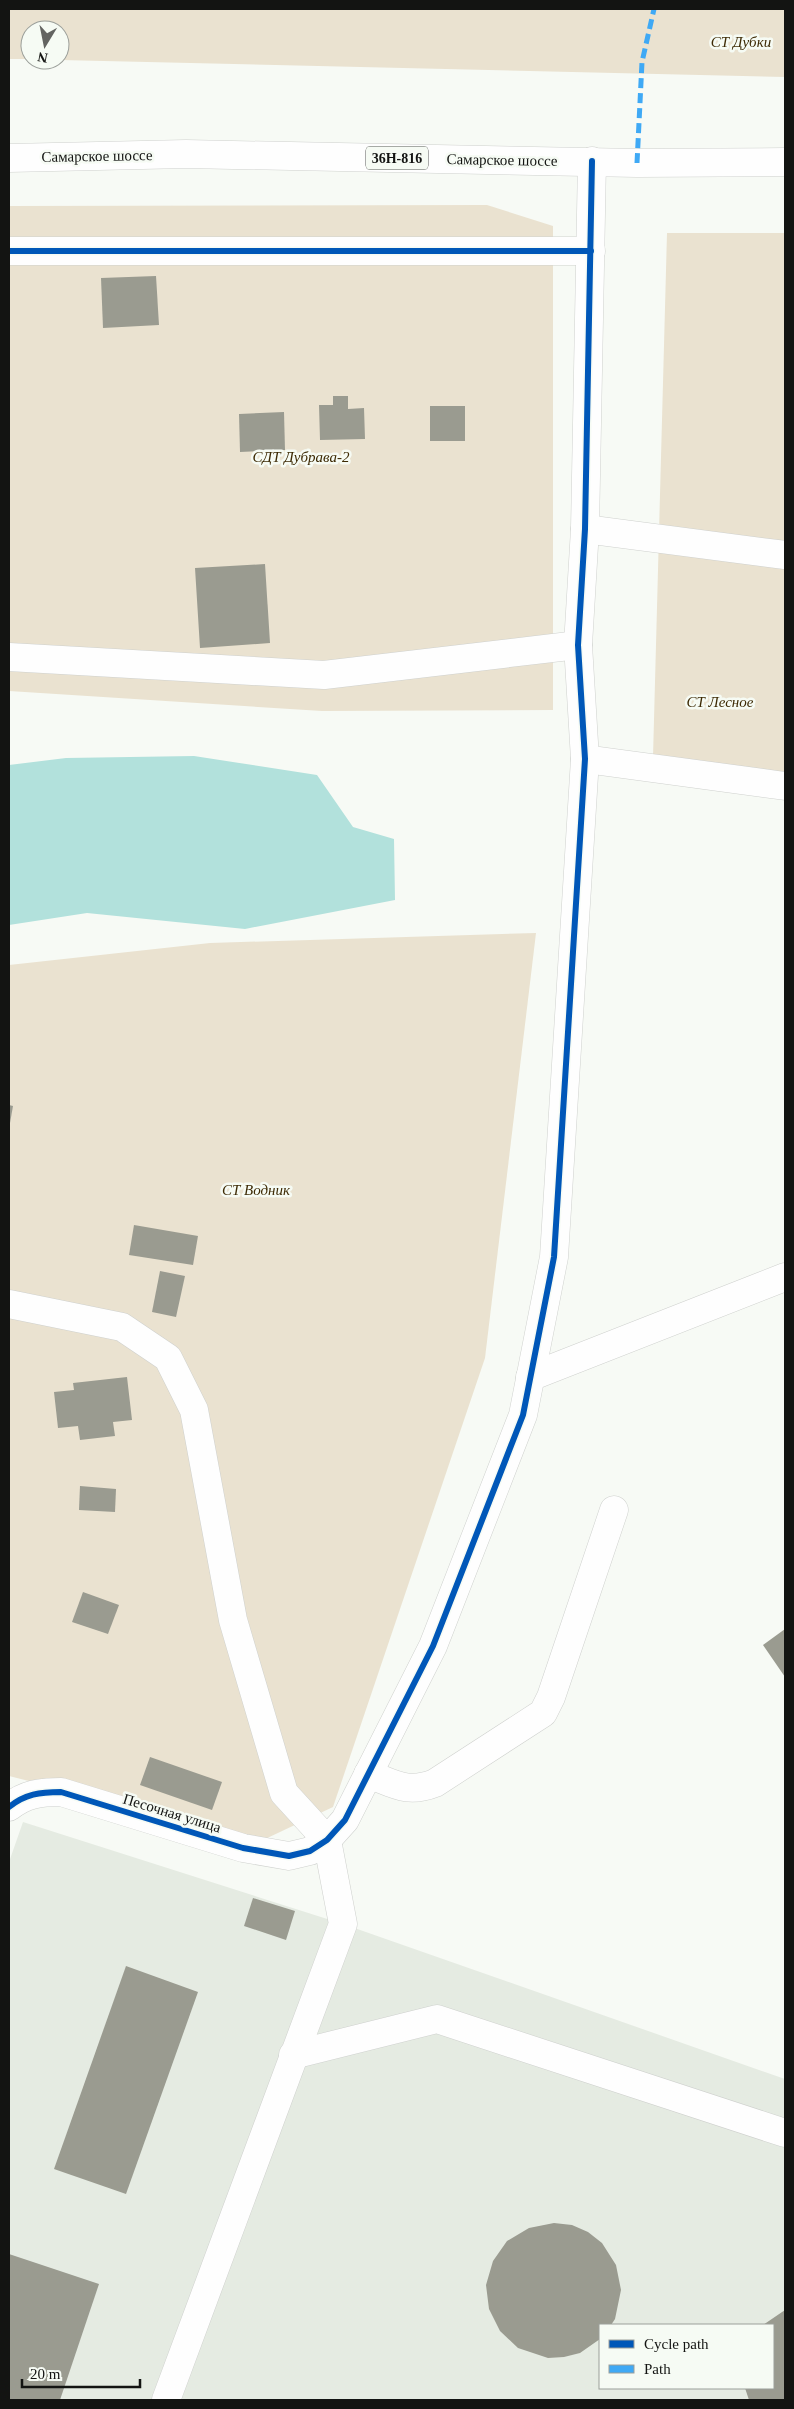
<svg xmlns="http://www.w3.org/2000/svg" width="794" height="2409" font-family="Georgia,serif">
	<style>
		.built { fill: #e5ebe2; fill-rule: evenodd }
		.green { fill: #eae2d0 }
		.water { fill: #b2e1dc }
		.building { fill: #9a9b90 }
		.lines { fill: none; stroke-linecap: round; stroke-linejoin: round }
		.minor-casing { stroke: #cfd1ce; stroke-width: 29 }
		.major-casing { stroke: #cfd1ce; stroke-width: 29 }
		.minor { stroke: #fefefe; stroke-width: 28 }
		.major { stroke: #fefefe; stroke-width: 28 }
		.quiet { stroke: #3fa9f5; stroke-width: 5; stroke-dasharray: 10 5; stroke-linecap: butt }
		.cycleway-casing { stroke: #f6fbf4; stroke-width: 9 }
		.cycleway { stroke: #0057b8; stroke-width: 6 }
		.labels { text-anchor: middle; stroke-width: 5; stroke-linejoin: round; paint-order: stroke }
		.shield { fill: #f6fbf4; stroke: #575956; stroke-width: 1 }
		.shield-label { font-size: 14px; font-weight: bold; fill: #131412 }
		.park-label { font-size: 15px; font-style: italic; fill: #3d2a04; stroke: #f6fbf4 }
		.street-label { font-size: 15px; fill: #131412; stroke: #f6fbf4 }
	</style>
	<rect width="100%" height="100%" fill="#f7faf5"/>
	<path class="built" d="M 23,1822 L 343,1924 L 785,2079 L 785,2400 L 9,2400 L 9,1862 ZM 600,2325 L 773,2325 L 773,2388 L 600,2388 Z"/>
	<g class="green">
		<path d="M 9,9 L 785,9 L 785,77 L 60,60 L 60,30 L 30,30 L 30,59 L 9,59 Z"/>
		<path d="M 487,205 L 553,226 L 553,710 L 322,711 L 9,691 L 9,206 Z"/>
		<path d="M 667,233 L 785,233 L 785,780 L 653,757 Z"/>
		<path d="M 536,933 L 485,1358 L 333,1807 L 263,1840 L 9,1776 L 9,965 L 210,943 Z"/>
	</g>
	<path class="water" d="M 194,756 L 317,775 L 353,827 L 394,839 L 395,900 L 245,929 L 87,913 L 9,925 L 9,765 L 66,758 Z"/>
	<g class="building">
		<path d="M 156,276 L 159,325 L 103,328 L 101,278 Z"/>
		<path d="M 333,396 L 348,396 L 348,409 L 364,408 L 365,439 L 320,440 L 319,405 L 333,405 Z"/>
		<rect x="430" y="406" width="35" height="35"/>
		<path d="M 284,412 L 285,450 L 240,452 L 239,414 Z"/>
		<path d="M 265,564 L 270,643 L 200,648 L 195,568 Z"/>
		<path d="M 9,1105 L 13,1106 L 10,1123 L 9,1123 Z"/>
		<path d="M 134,1225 L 198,1236 L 193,1265 L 129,1255 Z"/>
		<path d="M 160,1271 L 185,1276 L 176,1317 L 152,1312 Z"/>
		<path d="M 127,1377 L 132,1420 L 113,1422 L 115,1436 L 80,1440 L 78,1426 L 58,1428 L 54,1392 L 74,1390 L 73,1383 Z"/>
		<path d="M 80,1486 L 116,1489 L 115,1512 L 79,1510 Z"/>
		<path d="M 83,1592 L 119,1605 L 108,1634 L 72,1622 Z"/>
		<path d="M 785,1629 L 785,1677 L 763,1645 Z"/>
		<path d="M 150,1757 L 222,1782 L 212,1810 L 140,1785 Z"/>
		<path d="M 253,1898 L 295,1911 L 286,1940 L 244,1926 Z"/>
		<path d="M 126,1966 L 198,1992 L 126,2194 L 54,2169 Z"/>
		<path d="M 554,2223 L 572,2225 L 588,2232 L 602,2243 L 616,2265 L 621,2290 L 615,2319 L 611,2325 L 600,2325 L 600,2339 L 580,2353 L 564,2357 L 548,2358 L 518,2348 L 500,2331 L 489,2309 L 486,2285 L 493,2261 L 507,2241 L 529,2228 Z"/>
		<path d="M 9,2254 L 99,2284 L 60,2400 L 9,2400 Z"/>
		<path d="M 785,2310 L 785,2400 L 749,2400 L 745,2388 L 773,2388 L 773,2325 L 763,2325 Z"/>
	</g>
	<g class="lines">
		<defs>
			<g id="minor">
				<path d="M 9,251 L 591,251"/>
				<path d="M 585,529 L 785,555"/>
				<path d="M 9,657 L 324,675 L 578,645"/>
				<path d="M 585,759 L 785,786"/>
				<path d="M 9,1304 L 122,1327 L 168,1358 L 194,1410 L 233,1620 L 284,1793 L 327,1840 L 343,1924 L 166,2400"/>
				<path d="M 530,1377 L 785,1277"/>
				<path d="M 368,1774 C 395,1784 407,1794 435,1783 L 543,1713 L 551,1697 L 614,1510"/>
				<path d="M 9,1807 C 25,1794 40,1792 61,1792 L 243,1848 L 289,1856 L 310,1851 L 327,1840 L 345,1820 L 433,1646 L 523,1415 L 554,1257 L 585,759 L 578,645 L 585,529 L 592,161"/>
				<path d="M 293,2055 L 437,2019 L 785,2133"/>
			</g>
			<path id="major" d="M 9,158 L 186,154 L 637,163 L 785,162"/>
		</defs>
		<use href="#minor" class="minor-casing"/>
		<use href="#major" class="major-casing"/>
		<use href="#minor" class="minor"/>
		<use href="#major" class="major"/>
		<path class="quiet" d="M 637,163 L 642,62 L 654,9"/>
		<defs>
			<g id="cycleway">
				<path d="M 9,251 L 591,251"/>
				<path d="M 9,1807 C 25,1794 40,1792 61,1792 L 243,1848 L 289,1856 L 310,1851 L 327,1840 L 345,1820 L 433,1646 L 523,1415 L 554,1257 L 585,759 L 578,645 L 585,529 L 592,161"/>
			</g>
		</defs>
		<use href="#cycleway" class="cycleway-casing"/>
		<use href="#cycleway" class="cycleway"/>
	</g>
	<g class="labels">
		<rect class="shield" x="366" y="146.5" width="62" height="23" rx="4"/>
		<g class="shield-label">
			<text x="397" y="163">36Н-816</text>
		</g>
		<g class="park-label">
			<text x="741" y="47">СТ Дубки</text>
			<text x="301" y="462">СДТ Дубрава-2</text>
			<text x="720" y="707">СТ Лесное</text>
			<text x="256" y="1195">СТ Водник</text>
		</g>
		<g class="street-label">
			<text transform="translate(97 156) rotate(-1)" y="5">Самарское шоссе</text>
			<text transform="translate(502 160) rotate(1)" y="5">Самарское шоссе</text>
			<text transform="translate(172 1813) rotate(17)" y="5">Песочная улица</text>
		</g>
	</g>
	<rect width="794" height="2409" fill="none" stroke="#131412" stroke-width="20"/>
	<rect x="599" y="2324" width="175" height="65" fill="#f6fbf4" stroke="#9b9f9a"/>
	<rect x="609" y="2340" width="25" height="8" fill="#0057b8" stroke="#9b9f9a"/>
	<text x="644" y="2349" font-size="15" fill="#131412">Cycle path</text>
	<rect x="609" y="2365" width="25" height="8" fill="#3fa9f5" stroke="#9b9f9a"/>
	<text x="644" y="2374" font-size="15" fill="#131412">Path</text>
	<g transform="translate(45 45) rotate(190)"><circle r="24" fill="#f6fbf4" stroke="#9b9f9a"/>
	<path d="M0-4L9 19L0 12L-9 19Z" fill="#636461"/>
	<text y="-8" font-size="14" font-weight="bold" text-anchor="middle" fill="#131412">N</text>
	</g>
	<path d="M22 2379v8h118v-8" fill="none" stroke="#131412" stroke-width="2.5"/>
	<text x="30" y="2379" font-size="15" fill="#131412" stroke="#f6fbf4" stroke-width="4" paint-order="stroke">20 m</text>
</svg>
